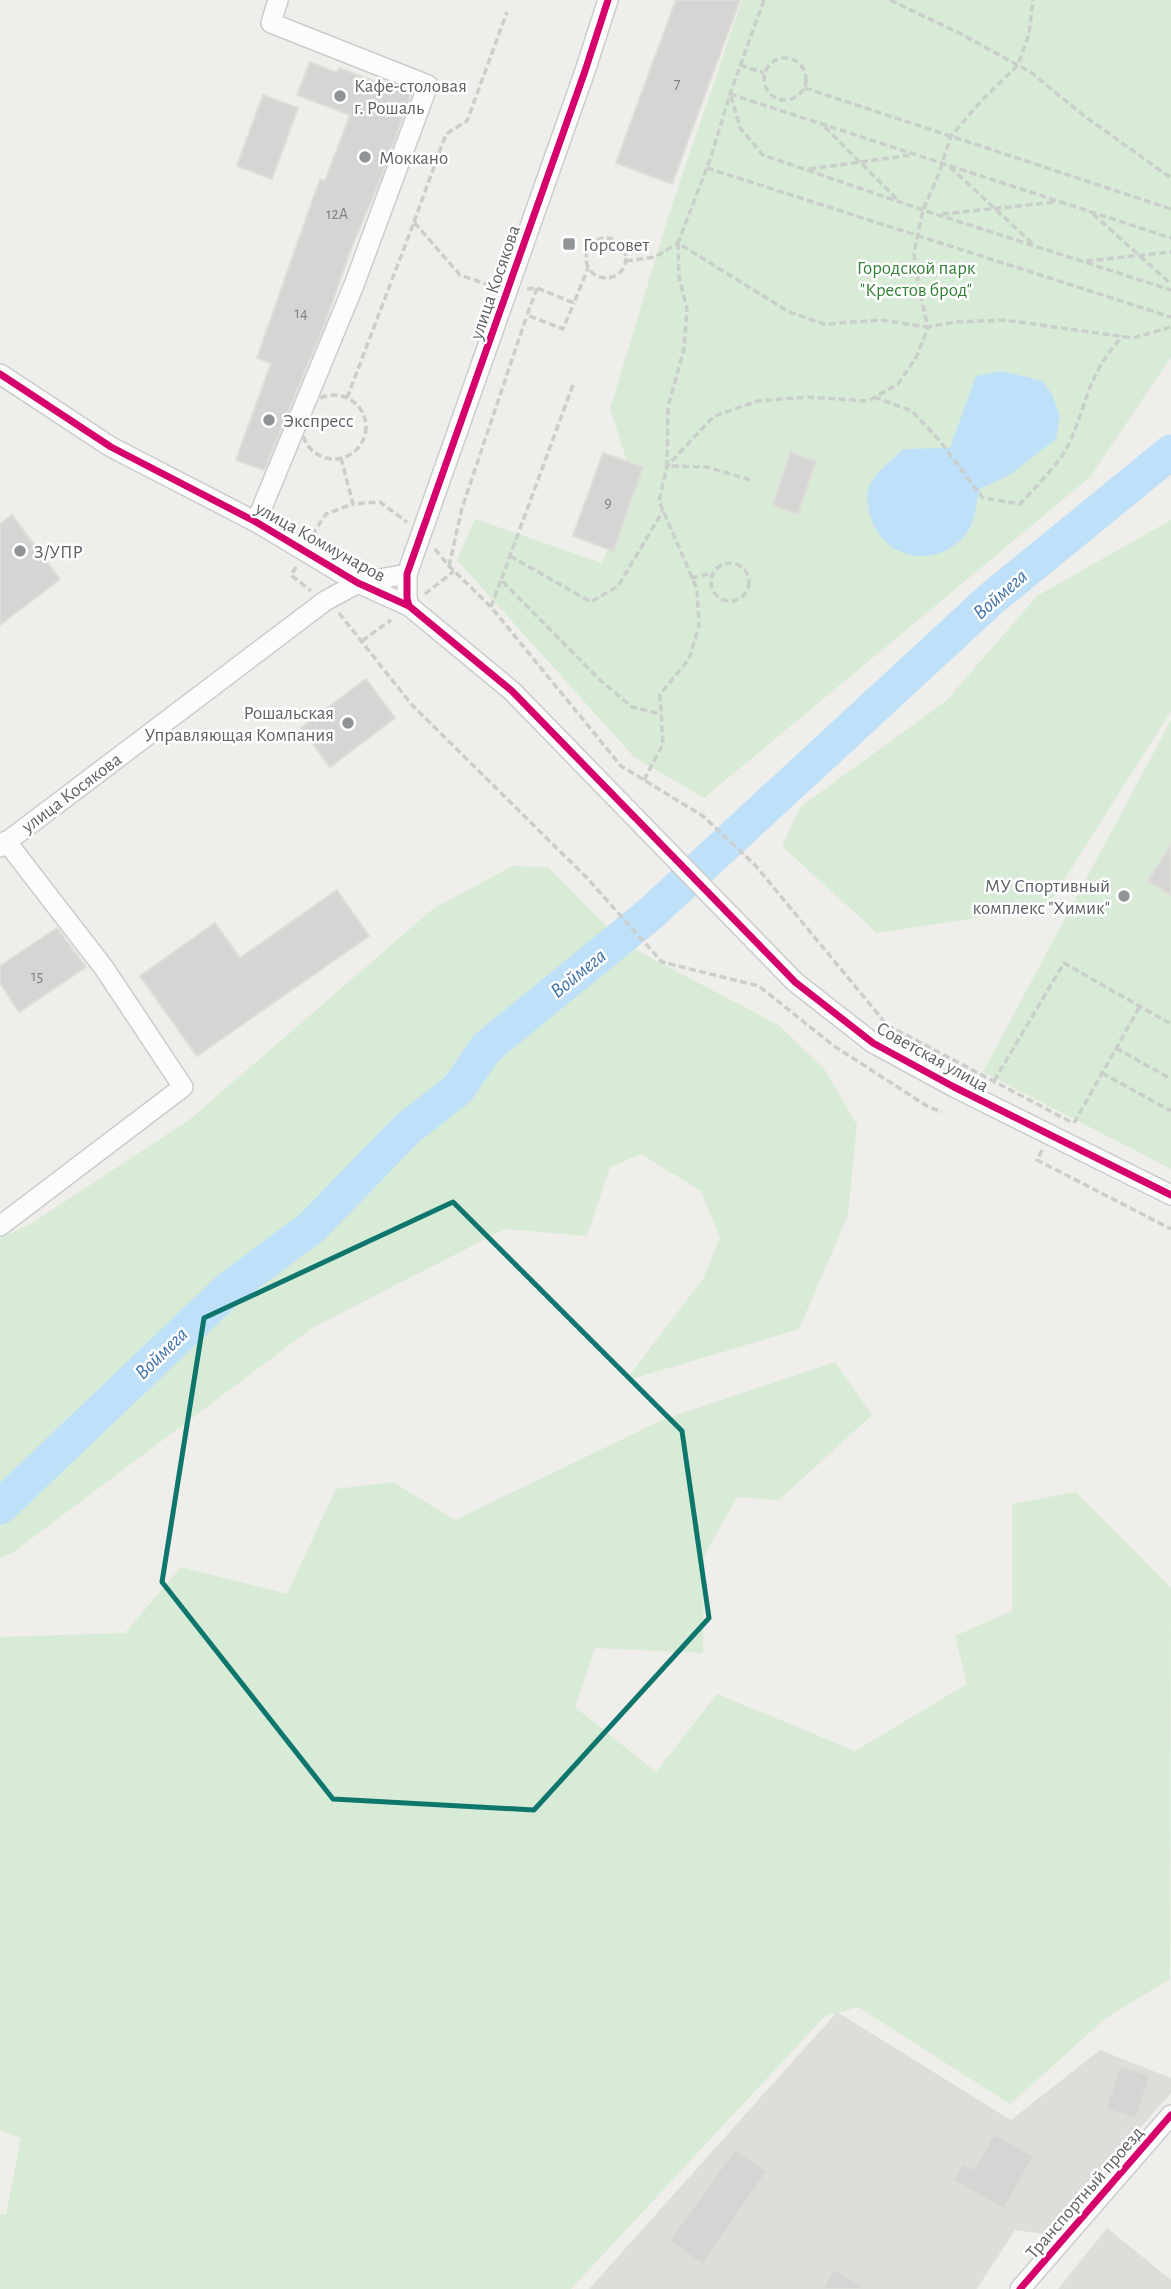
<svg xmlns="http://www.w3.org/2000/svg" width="1171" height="2289" font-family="'Alegreya Sans',sans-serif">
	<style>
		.industrial { fill: #dfddda }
		.green { fill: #d8ebd6 }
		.water { fill: #bfe0f9 }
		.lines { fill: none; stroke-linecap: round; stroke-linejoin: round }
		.river { stroke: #bfe0f9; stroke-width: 35 }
		.building { fill: #d6d5d3; stroke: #deddd9; stroke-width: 2 }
		.minor-casing { stroke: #cbcccc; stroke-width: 22 }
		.path { stroke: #cacfcc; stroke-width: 3.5; stroke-dasharray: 7 3.5; stroke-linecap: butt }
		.minor { stroke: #fdfcfc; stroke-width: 19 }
		.cycleway-casing { stroke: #fff; stroke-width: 11 }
		.cycleway { stroke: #d6006c; stroke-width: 7 }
		.marked { fill: none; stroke: #0f766e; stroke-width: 5; stroke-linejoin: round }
		.poi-dot { fill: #919496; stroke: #fff; stroke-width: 2.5 }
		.labels { text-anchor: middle; stroke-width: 5; stroke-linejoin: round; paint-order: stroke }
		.number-label { font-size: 16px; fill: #7e8184 }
		.poi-label { font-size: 19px; fill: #5f6368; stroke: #fff; text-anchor: start }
		.park-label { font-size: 19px; fill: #348238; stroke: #fff }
		.street-label { font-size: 19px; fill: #5f6368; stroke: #fff }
		.water-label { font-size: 21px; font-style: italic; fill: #4174aa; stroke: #fff }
	</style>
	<rect width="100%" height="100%" fill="#efeeea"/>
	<g class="industrial">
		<path d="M 837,2012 L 1011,2120 L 1100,2050 L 1171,2078 L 1171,2093 L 1046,2234 L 1015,2230 L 977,2289 L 589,2289 Z"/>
		<path d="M 1107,2228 L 1171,2280 L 1171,2289 L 1058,2289 Z"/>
	</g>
	<g class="green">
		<path d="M 742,0 L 1171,0 L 1171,357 L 1090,477 L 704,798 L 634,757 L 457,560 L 475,519 L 602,563 L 634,482 L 610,409 L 670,211 Z"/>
		<path d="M 1171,520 L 1171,711 L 1047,907 L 877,933 L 782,846 L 800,807 L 946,701 L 1037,596 Z"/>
		<path d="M 1171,720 L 1171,1169 L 983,1072 Z"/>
		<path d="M 513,866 L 548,867 L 623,943 L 780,1026 L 825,1070 L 857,1125 L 848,1215 L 799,1329 L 625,1381 L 703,1279 L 720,1238 L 701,1191 L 641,1154 L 610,1167 L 587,1236 L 505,1229 L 312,1328 L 11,1554 L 0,1558 L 0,1238 L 29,1225 L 189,1120 L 434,908 Z"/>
		<path d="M 835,1362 L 872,1415 L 779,1500 L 737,1497 L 704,1556 L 703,1653 L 595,1648 L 575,1707 L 656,1772 L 717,1694 L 855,1751 L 967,1684 L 955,1636 L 1012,1611 L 1012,1504 L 1076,1492 L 1171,1588 L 1170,1979 L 1106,2018 L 1010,2104 L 858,2007 L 825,2016 L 571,2289 L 0,2289 L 0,2214 L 6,2215 L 21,2138 L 0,2130 L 0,1637 L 125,1633 L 181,1567 L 287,1594 L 336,1489 L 393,1482 L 455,1520 L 662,1420 Z"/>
	</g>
	<path class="water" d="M 1002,371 L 1042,381 L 1052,394 L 1060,416 L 1056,439 L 1011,474 L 980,489 C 976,501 975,521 968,531 C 940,572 879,561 869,511 C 869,507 866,499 867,495 C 870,475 891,461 904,449 L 950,448 L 976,376 Z"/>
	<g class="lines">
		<path class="river" d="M 0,1507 L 231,1287 L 312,1227 L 407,1129 L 458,1089 L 486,1048 L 650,914 L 991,599 L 1171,452"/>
	</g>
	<g class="building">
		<path d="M 676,0 L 740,0 L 672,184 L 616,163 Z"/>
		<path d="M 310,62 L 337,73 L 339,68 L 411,95 L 378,185 L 352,246 L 325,323 L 264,470 L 236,460 L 271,363 L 257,358 L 320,179 L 325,181 L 350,115 L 297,95 Z"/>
		<path d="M 263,95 L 298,108 L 272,179 L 237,166 Z"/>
		<path d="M 790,452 L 816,461 L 798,514 L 773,505 Z"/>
		<path d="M 603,453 L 643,467 L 613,551 L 573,536 Z"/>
		<path d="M 12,515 L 60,579 L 0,625 L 0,524 Z"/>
		<path d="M 366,679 L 395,718 L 330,767 L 301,728 Z"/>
		<path d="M 1171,844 L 1171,895 L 1148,881 Z"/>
		<path d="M 337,890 L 369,936 L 197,1056 L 140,976 L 215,923 L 240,958 Z"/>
		<path d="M 57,928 L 86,967 L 19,1012 L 0,983 L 0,966 Z"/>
		<path d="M 1120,2066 L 1150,2075 L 1136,2119 L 1106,2109 Z"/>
		<path d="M 994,2134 L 1034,2156 L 1004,2209 L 953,2181 L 963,2163 L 974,2169 Z"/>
		<path d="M 735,2149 L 767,2171 L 703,2265 L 669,2241 Z"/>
		<path d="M 835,2269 L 867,2289 L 822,2289 Z"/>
	</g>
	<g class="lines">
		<defs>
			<g id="minor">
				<path d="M 0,374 L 111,447 L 256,522 L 358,583 L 409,606 L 512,691 L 795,982 L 873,1043 L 954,1087 L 1171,1195"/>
				<path d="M 256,522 L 354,285 L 428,85 L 271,23 L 278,0"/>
				<path d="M 409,606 L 407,598 L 407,574 L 585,71 L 608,0"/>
				<path d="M 0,847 L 325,601 L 358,583 L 407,574"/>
				<path d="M 0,1226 L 183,1087 L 104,968 L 6,841"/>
				<path d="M 1020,2289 L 1171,2115"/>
			</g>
		</defs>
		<use href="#minor" class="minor-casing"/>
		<g class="path">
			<path d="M 764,0 L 730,94 L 711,157 L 678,243 L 789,312 L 824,324 L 881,320 L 928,327 L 919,289 L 914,253 L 923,210 L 938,176 L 951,136 L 981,101 L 1018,65 L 1029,34 L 1033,0"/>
			<path d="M 890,0 L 963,35 L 1032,73 L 1083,115 L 1171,178"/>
			<circle cx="785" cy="79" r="21"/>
			<path d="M 740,65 L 764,73"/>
			<path d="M 805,88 L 1171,209"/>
			<path d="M 730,94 L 1171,238"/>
			<path d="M 731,96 L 740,128 L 763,155 L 923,210 L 1171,290"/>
			<path d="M 825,127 L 899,201"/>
			<path d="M 950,167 L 1034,245"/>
			<path d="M 707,168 L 1171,317"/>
			<path d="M 809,169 L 912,155"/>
			<path d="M 942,214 L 1056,202"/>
			<path d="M 1093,214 L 1171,284"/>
			<path d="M 414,222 L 446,134 L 467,121 L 507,12"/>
			<circle cx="606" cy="258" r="20"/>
			<path d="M 678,243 L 679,277 L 687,309 L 684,349 L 668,407 L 667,466 L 707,467 L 751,480"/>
			<path d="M 626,261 L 655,257 L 678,243"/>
			<path d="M 1086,261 L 1171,252"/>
			<path d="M 537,288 L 527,315 L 563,329 L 574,303"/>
			<path d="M 527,289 L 537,288 L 574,303 L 588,268"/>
			<path d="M 573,385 L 501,580 L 601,681 L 632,707 L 661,714"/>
			<circle cx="334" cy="427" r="32"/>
			<path d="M 874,397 L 912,411 L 940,441 L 983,498 L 1020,504 C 1033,490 1060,462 1068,446 C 1087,405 1088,372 1123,336"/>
			<path d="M 347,398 L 414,222 L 460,275 L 489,285"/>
			<path d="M 341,458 L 353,504 L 380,502 L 407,522"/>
			<path d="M 312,535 L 326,514 L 353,504"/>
			<path d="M 435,549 L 449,566 L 491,607 L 621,766 L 703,816 L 755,865 L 887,1025 L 1073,1123"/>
			<path d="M 510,556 L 591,602 L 618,586 L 663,511"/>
			<circle cx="730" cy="582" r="19"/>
			<path d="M 449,566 L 462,508 L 527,315"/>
			<path d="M 296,567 L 291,575 L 311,591"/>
			<path d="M 691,578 L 712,573"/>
			<path d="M 425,594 L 454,571"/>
			<path d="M 491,607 L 501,580"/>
			<path d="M 339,613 L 412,705 L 587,878 L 662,962 L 759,986 L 834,1046 L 927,1106 L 942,1112"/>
			<path d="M 362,641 L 391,620"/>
			<path d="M 644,780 L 663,744 L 660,694 L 689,659 L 699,626 L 697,589 L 659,501 L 667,466 L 714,416 L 758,401 L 808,397 L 868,401 L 898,384 L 917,356 L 928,327 L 955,322 L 1004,320 L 1133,338 L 1171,327"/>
			<path d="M 1116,1048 L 1171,1079"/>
			<path d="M 1102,1073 L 1171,1111"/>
			<path d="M 994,1081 L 1064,963 L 1171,1024"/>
			<path d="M 1074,1123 L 1140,1006"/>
			<path d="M 1042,1150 L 1037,1160 L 1171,1229"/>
		</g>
		<use href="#minor" class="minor"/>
		<defs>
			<g id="cycleway">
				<path d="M 0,374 L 111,447 L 256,522 L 358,583 L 409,606 L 512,691 L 795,982 L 873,1043 L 954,1087 L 1171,1195"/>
				<path d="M 409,606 L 407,598 L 407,574 L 585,71 L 608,0"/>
				<path d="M 1020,2289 L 1171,2115"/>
			</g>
		</defs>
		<use href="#cycleway" class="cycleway-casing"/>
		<use href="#cycleway" class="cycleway"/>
	</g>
	<path class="marked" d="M 453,1202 L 682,1431 L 709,1618 L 534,1810 L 333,1799 L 162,1582 L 204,1318 Z"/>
	<g class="poi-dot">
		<circle cx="340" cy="96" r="7"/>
		<circle cx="365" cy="157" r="7"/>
		<rect x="562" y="237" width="14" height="14" rx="3.5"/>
		<circle cx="269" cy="420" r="7"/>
		<circle cx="20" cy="551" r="7"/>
		<circle cx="348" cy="723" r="7"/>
		<circle cx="1124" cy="896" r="7"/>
	</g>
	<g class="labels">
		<g class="number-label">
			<text x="677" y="89">7</text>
			<text x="337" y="219">12А</text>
			<text x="301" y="318">14</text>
			<text x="608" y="508">9</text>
			<text x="37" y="981">15</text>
		</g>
		<g class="poi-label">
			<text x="354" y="92">Кафе-столовая<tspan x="354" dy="22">г. Рошаль</tspan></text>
			<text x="379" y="164">Моккано</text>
			<text x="583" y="251">Горсовет</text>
			<text x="283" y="427">Экспресс</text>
			<text x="34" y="558">З/УПР</text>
			<text x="334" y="719" text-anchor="end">Рошальская<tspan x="334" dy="22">Управляющая Компания</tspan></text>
			<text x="1110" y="892" text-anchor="end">МУ Спортивный<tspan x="1110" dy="22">комплекс "Химик"</tspan></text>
		</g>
		<g class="park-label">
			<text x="916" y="274">Городской парк<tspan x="916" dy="22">"Крестов брод"</tspan></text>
		</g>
		<g class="street-label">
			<text transform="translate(494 282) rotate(-71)" y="7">улица Косякова</text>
			<text transform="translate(321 541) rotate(29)" y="7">улица Коммунаров</text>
			<text transform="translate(71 792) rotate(-37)" y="7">улица Косякова</text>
			<text transform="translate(933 1056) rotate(29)" y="7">Советская улица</text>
			<text transform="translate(1084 2192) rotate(-49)" y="7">Транспортный проезд</text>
		</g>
		<g class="water-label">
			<text transform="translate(1000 594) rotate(-41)" y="7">Воймега</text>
			<text transform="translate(578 973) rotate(-39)" y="7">Воймега</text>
			<text transform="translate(161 1353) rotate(-44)" y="7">Воймега</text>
		</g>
	</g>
</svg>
